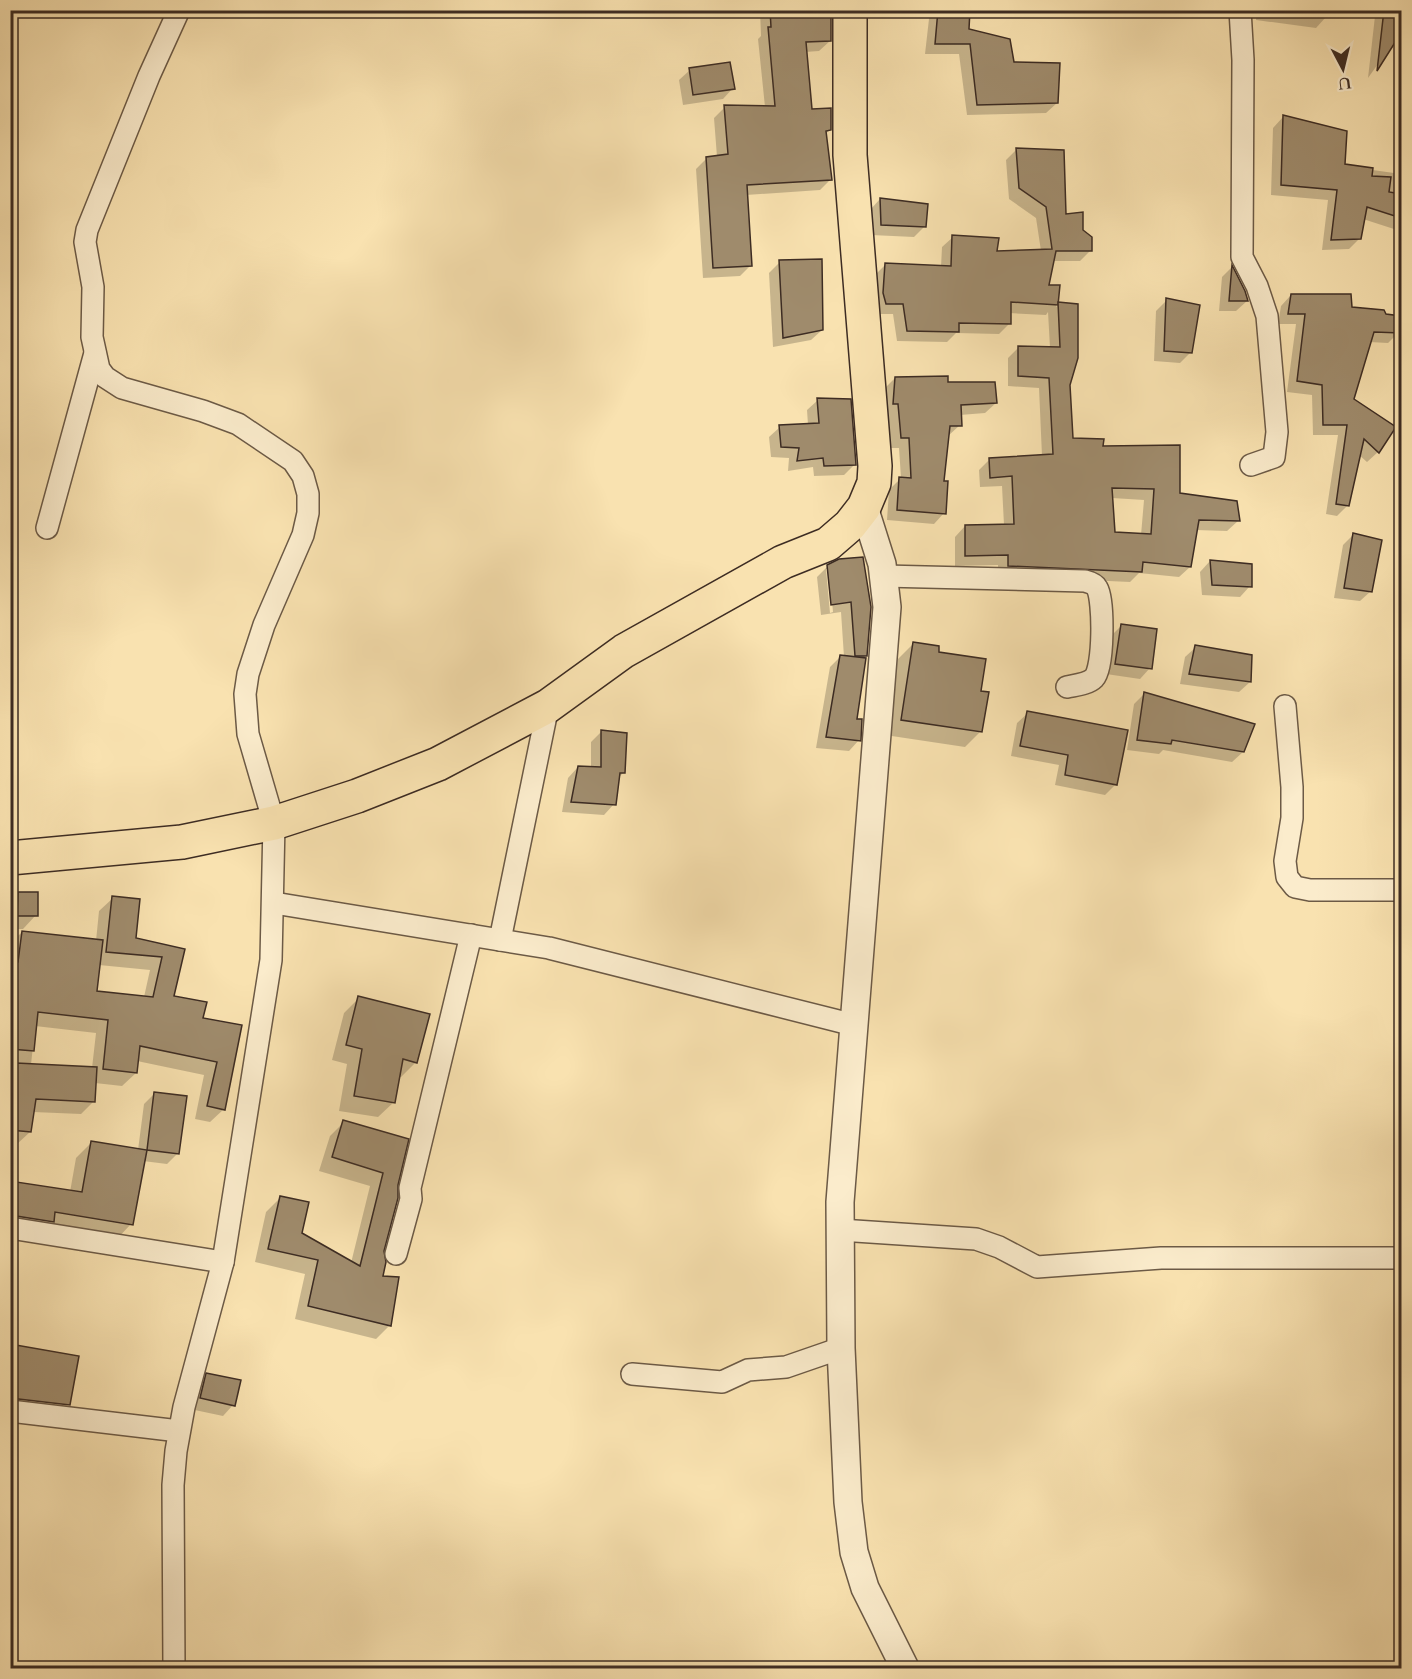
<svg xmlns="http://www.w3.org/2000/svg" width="1412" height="1679" font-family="Cardo,serif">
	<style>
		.shadow { fill: #0003; fill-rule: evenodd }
		.building { fill: #9f8b6c; stroke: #3d2c23; stroke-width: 1.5; fill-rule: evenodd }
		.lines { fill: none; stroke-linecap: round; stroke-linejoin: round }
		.minor-casing { stroke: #6c5a46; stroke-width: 24 }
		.tertiary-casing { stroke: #6c5a46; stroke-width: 30 }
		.primary-casing { stroke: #3d2c23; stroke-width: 36 }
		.minor { stroke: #fbeccc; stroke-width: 21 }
		.tertiary { stroke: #fbeccc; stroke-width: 27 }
		.primary { stroke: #f9e2b0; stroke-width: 33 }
	</style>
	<rect width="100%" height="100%" fill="#f9e2b0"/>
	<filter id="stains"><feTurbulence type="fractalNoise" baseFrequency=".00333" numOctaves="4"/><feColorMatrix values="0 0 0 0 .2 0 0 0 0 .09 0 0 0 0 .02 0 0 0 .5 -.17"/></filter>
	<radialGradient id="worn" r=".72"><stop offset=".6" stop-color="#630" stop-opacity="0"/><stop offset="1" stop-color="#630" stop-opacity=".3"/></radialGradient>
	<g class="shadow">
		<path d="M 760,10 L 821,10 L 830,41 L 819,51 L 805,52 L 811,110 L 830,130 L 825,134 L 830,180 L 820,190 L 746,195 L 750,266 L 740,276 L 703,278 L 696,169 L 707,158 L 717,157 L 714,118 L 725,107 L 765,107 L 758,39 L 761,36 Z"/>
		<path d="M 930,10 L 969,10 L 967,30 L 1013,64 L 1057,103 L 1046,113 L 967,115 L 959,54 L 925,54 Z"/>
		<path d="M 1257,10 L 1327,10 L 1326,17 L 1316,28 L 1256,20 Z"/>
		<path d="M 1380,10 L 1402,10 L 1402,30 L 1368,78 L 1375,16 Z"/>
		<path d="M 690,70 L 733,88 L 723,99 L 683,105 L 679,80 Z"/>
		<path d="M 1283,117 L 1344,166 L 1394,173 L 1396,150 L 1402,144 L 1402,246 L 1395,246 L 1397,230 L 1363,219 L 1359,239 L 1349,249 L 1322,250 L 1328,200 L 1271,195 L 1273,128 Z"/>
		<path d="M 1016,150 L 1065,215 L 1081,231 L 1090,251 L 1080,261 L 1052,261 L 1047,286 L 1058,286 L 1056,307 L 1059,304 L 1069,384 L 1072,439 L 1102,448 L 1178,494 L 1238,521 L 1227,531 L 1195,530 L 1190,567 L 1179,577 L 1139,573 L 1130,582 L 998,576 L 998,565 L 955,566 L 955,537 L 965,526 L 1004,525 L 1002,486 L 980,487 L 979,470 L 990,459 L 1042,456 L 1039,388 L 1008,386 L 1008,358 L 1018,348 L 1050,348 L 1048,312 L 1046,315 L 1009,313 L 1009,324 L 999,334 L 956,333 L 947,342 L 897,341 L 893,314 L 875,314 L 875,275 L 886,264 L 941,267 L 942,247 L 953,237 L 995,252 L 1041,251 L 1036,218 L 1009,199 L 1006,160 ZM 1112,498 L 1144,500 L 1141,535 L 1114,533 Z"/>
		<path d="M 880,199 L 925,226 L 914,237 L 871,235 L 870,210 Z"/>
		<path d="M 780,262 L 822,330 L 811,340 L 773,347 L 769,273 Z"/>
		<path d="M 1231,268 L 1247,301 L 1236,311 L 1219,311 L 1222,277 Z"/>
		<path d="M 1291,295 L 1402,318 L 1399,332 L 1388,343 L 1369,342 L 1352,399 L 1378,452 L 1367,462 L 1359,455 L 1348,505 L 1337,516 L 1326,514 L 1338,435 L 1313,435 L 1312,395 L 1287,392 L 1296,324 L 1278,324 L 1281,306 Z"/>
		<path d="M 1167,300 L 1191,352 L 1180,363 L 1154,361 L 1156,311 Z"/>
		<path d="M 895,378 L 947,383 L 996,403 L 985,413 L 960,415 L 960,425 L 948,436 L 943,482 L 944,513 L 934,524 L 887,520 L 889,490 L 901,478 L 899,448 L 891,448 L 888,414 L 883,414 L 884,389 Z"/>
		<path d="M 818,400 L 855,464 L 844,475 L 814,476 L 813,467 L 788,471 L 789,458 L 771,457 L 769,437 L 780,427 L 808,425 L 807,410 Z"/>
		<path d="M 1353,535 L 1371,591 L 1360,601 L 1334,598 L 1343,545 Z"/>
		<path d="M 862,558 L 870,607 L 866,655 L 862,659 L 855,720 L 859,740 L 849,751 L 816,748 L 830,667 L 841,656 L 844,657 L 841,612 L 821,615 L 817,577 L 828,566 ZM 826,569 L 829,569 L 833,612 L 830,613 Z"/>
		<path d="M 1210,561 L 1250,586 L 1240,597 L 1202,595 L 1200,572 Z"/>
		<path d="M 1121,626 L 1150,668 L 1140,679 L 1106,674 L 1111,636 Z"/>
		<path d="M 913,644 L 980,692 L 981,731 L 965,747 L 885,735 L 897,660 Z"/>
		<path d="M 1196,647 L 1250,656 L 1250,682 L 1239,692 L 1180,684 L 1185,657 Z"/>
		<path d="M 1144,694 L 1243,752 L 1232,762 L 1163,750 L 1159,754 L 1127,750 L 1134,704 Z"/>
		<path d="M 1028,713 L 1116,784 L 1105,795 L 1055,785 L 1059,765 L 1011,756 L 1017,723 Z"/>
		<path d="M 602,731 L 624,772 L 618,778 L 614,804 L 604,815 L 562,812 L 568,778 L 578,767 L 591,768 L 591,742 Z"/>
		<path d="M 10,893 L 36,893 L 36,915 L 23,929 L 10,929 Z"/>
		<path d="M 113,898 L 134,940 L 183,950 L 172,997 L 202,1019 L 240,1026 L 224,1109 L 210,1122 L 195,1119 L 204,1075 L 137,1061 L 136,1073 L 122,1086 L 95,1083 L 94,1101 L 81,1114 L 33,1112 L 30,1132 L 16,1145 L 10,1144 L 10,944 L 22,932 L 96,941 L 99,911 ZM 99,965 L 150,970 L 144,997 L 96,992 ZM 35,1026 L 96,1033 L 92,1068 L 31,1065 Z"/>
		<path d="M 359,998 L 416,1062 L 401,1077 L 398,1077 L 394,1102 L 378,1117 L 339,1111 L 347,1064 L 332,1060 L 344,1013 Z"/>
		<path d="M 155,1093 L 178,1153 L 167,1164 L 143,1161 L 131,1224 L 115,1241 L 10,1233 L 10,1182 L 70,1192 L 76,1158 L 92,1142 L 138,1150 L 144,1104 Z"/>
		<path d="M 344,1122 L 396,1185 L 382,1251 L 381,1278 L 390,1325 L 376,1339 L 295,1319 L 305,1274 L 255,1262 L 266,1212 L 280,1198 L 300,1233 L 351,1263 L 370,1186 L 319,1171 L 330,1136 Z"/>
		<path d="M 10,1345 L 68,1404 L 52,1421 L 10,1416 Z"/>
		<path d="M 207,1374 L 233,1405 L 223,1416 L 190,1409 L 196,1385 Z"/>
	</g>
	<g class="building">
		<path d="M 770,10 L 831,10 L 831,41 L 806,42 L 812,109 L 831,108 L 831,130 L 826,131 L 832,180 L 747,185 L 752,266 L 713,268 L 706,157 L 728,154 L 724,105 L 775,106 L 768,27 L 771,27 Z"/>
		<path d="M 938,10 L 970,10 L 969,29 L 1010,39 L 1014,62 L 1060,63 L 1058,103 L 977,105 L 970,44 L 935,44 Z"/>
		<path d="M 1384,10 L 1401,10 L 1401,33 L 1377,71 Z"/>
		<path d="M 730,62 L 735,89 L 693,95 L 689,68 Z"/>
		<path d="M 1283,115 L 1347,131 L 1345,164 L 1373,168 L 1372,176 L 1391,177 L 1389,192 L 1401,194 L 1401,218 L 1367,207 L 1361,239 L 1331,240 L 1337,190 L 1281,185 Z"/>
		<path d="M 1016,148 L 1064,150 L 1066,214 L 1083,212 L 1083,230 L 1092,237 L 1092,251 L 1056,251 L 1049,285 L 1060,285 L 1058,305 L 1011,302 L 1011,324 L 959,323 L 959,332 L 907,331 L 903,304 L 886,304 L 883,293 L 885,263 L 951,266 L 952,235 L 999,238 L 997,251 L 1052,249 L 1046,207 L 1019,188 Z"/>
		<path d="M 880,198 L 928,204 L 926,227 L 881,225 Z"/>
		<path d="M 822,259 L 823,330 L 783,338 L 779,260 Z"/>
		<path d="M 1232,265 L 1245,291 L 1248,301 L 1229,301 Z"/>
		<path d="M 1291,294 L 1351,294 L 1352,307 L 1384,310 L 1386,314 L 1401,316 L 1401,333 L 1374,332 L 1354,399 L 1396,427 L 1379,453 L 1364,439 L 1349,506 L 1336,504 L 1347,425 L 1323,425 L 1322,385 L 1297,381 L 1305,314 L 1288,314 Z"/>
		<path d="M 1166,298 L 1200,305 L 1192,353 L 1164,351 Z"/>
		<path d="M 1058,302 L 1078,304 L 1078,358 L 1070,385 L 1073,438 L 1104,439 L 1103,446 L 1180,445 L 1180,493 L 1237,501 L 1240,521 L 1199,520 L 1191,567 L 1143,562 L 1142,572 L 1008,566 L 1008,555 L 965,556 L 965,525 L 1014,524 L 1012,476 L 990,478 L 989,458 L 1053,454 L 1049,378 L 1018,376 L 1018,346 L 1060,347 ZM 1112,488 L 1154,489 L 1151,534 L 1115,532 Z"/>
		<path d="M 948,376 L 948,382 L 995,382 L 997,403 L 961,405 L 962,426 L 950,426 L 944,481 L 948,481 L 946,514 L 897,510 L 899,477 L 911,478 L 909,438 L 901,438 L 898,404 L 893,404 L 895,377 Z"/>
		<path d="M 817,398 L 851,399 L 856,465 L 824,466 L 823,458 L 797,461 L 799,448 L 781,447 L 779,425 L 819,423 Z"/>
		<path d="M 1353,533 L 1382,540 L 1372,592 L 1344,588 Z"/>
		<path d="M 863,557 L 871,607 L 867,656 L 855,656 L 851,602 L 831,605 L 827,565 L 839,559 Z"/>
		<path d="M 1210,560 L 1252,564 L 1252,587 L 1212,585 Z"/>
		<path d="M 1121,624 L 1157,629 L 1152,669 L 1115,664 Z"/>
		<path d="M 913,642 L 939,646 L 939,652 L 986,659 L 981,691 L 989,692 L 982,732 L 901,720 Z"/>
		<path d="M 1195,645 L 1252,655 L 1251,682 L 1189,674 Z"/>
		<path d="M 840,655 L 866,658 L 857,719 L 862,719 L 861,741 L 826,737 Z"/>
		<path d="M 1144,692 L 1255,724 L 1244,752 L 1172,740 L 1171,744 L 1137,740 Z"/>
		<path d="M 1027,711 L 1128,730 L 1117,785 L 1065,775 L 1068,755 L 1020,746 Z"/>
		<path d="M 601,730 L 627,733 L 625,773 L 620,773 L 616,805 L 571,802 L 578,766 L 601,767 Z"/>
		<path d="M 18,892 L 38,892 L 38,916 L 17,916 Z"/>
		<path d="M 112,896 L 140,899 L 136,938 L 185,949 L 174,996 L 207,1002 L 203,1018 L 242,1025 L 225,1110 L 207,1106 L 217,1062 L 140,1046 L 137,1073 L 103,1069 L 108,1020 L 38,1012 L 34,1051 L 10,1049 L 10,961 L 18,962 L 22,931 L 103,940 L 97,991 L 153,997 L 162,957 L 106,952 Z"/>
		<path d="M 358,996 L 430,1014 L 417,1063 L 403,1059 L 395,1103 L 354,1096 L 362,1049 L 346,1045 Z"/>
		<path d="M 16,1063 L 97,1067 L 95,1102 L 36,1099 L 31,1132 L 10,1130 L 10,1104 Z"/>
		<path d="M 154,1092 L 187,1096 L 179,1154 L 147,1150 Z"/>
		<path d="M 343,1120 L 409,1139 L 398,1185 L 398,1198 L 384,1251 L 386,1262 L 383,1276 L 399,1277 L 391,1326 L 308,1306 L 318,1260 L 268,1249 L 280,1196 L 309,1202 L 302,1233 L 360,1266 L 383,1173 L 332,1157 Z"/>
		<path d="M 91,1141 L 147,1150 L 133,1225 L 55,1212 L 54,1222 L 10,1215 L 10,1181 L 82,1192 Z"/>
		<path d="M 10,1344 L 79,1356 L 70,1405 L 10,1398 Z"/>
		<path d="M 206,1373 L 241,1380 L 235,1406 L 200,1398 Z"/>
	</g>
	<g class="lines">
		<defs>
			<g id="minor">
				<path d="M 1240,10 L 1243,60 L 1242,257 L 1257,286 L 1267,316 L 1277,432 L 1274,457 L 1251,465"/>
				<path d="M 47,528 L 95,353"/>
				<path d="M 884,576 L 1085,581 C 1089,582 1095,584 1097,588 C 1104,600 1104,668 1094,678 C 1088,684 1076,685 1067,687"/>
				<path d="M 1285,706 L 1292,787 L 1292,818 L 1285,861 L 1287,877 L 1295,887 L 1310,890 L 1402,890"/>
				<path d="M 274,903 L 549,948 L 854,1025"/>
				<path d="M 500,940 L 548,706"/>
				<path d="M 10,1228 L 223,1262"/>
				<path d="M 840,1230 L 976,1239 L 999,1247 L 1037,1267 L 1161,1258 L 1402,1258"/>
				<path d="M 396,1254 L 411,1199 L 410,1188 L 471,935"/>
				<path d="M 632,1374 L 722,1382 L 748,1370 L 786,1367 L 841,1348"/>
				<path d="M 10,1411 L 179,1431"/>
				<path d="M 174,1668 L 173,1485 L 176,1451 L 184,1407 L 223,1262 L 271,960 L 274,823 L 248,734 L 245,694 L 248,674 L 264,625 L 303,535 L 308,513 L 308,494 L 303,476 L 293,461 L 238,424 L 203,411 L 122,388 L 105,377 L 99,369 L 92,337 L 93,287 L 85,242 L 87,230 L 149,76 L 179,10"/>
			</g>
			<path id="tertiary" d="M 864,507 L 882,564 L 887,607 L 840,1202 L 841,1348 L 848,1502 L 854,1552 L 865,1588 L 905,1668"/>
			<path id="primary" d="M 10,858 L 182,842 L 274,823 L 357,796 L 438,764 L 548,706 L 624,651 L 783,562 L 828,544 L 850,525 L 864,507 L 874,483 L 875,466 L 850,155 L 850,10"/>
		</defs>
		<use href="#minor" class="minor-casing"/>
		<use href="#tertiary" class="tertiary-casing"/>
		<use href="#primary" class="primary-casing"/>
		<use href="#minor" class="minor"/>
		<use href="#tertiary" class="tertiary"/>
		<use href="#primary" class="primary"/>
	</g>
	<rect width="1412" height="1679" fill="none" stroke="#f9e2b0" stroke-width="36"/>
	<rect x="12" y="12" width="1388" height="1655" fill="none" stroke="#3d2c23" stroke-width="3"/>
	<rect x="18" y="18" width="1376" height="1643" fill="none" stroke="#3d2c23" stroke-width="1.5"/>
	<g transform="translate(1343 69) rotate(173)" stroke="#fbeccc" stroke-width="4.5" paint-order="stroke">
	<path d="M0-4.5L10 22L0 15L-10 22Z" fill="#3d2c23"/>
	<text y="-9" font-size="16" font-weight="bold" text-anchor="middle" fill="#3d2c23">U</text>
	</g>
	<rect width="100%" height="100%" filter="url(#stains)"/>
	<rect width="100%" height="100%" fill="url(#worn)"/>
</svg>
